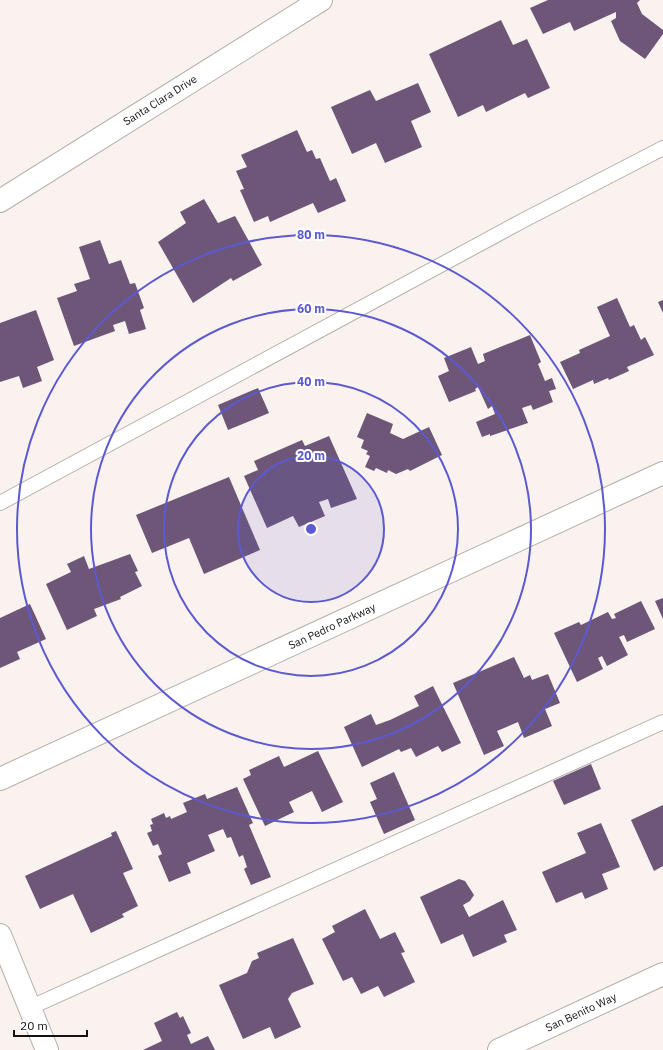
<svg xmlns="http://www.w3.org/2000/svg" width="663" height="1050" font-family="'IBM Plex Sans',sans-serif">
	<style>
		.building { fill: #6d5678 }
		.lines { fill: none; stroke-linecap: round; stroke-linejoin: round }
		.lane-casing { stroke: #b5aeaa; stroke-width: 16 }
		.street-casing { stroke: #b5aeaa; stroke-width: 24 }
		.lane { stroke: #fff; stroke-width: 14 }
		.street { stroke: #fff; stroke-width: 22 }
		.ring { fill: none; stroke: #5c59d1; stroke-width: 2 }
		.labels { text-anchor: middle; stroke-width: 4; stroke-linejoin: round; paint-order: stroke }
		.street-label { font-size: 11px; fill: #141110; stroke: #fff }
		.centre { fill: #5c59d1; stroke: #fff; stroke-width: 2 }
		.ring-label { font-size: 12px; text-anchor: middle; font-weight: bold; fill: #5c59d1; stroke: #fff; stroke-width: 4; stroke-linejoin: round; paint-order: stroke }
	</style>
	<rect width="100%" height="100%" fill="#faf2ee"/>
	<g class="building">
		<path d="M 548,0 L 640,0 L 637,3 L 642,14 L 663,30 L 663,34 L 645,59 L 620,41 L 611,21 L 616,18 L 616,12 L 574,31 L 570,22 L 543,34 L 530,8 Z"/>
		<path d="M 501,20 L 513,45 L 527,39 L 550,88 L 528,98 L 525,93 L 486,112 L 483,105 L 458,117 L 429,54 Z"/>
		<path d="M 418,83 L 431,112 L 411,121 L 422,147 L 385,163 L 376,143 L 352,154 L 331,107 L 370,90 L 376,101 Z"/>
		<path d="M 297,130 L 307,152 L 312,150 L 316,159 L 320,158 L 330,181 L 336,178 L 346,201 L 318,213 L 313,203 L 270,222 L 268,216 L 254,222 L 240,190 L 244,189 L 236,171 L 247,167 L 241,155 Z"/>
		<path d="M 204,199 L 218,223 L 235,216 L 262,265 L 233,281 L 231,278 L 193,303 L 158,242 L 186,223 L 180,212 Z"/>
		<path d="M 100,240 L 109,264 L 121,260 L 130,284 L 135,283 L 144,308 L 140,310 L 146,329 L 129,334 L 125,321 L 113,325 L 115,331 L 74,346 L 57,298 L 77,291 L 74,284 L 90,279 L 79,247 Z"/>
		<path d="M 617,298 L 630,327 L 634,325 L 641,340 L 645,337 L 654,355 L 627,367 L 629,371 L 609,380 L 608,378 L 594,384 L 593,380 L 573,389 L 560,362 L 580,353 L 579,350 L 610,336 L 597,307 Z"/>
		<path d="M 663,300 L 663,313 L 658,302 Z"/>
		<path d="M 36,310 L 54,360 L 37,367 L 42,381 L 23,388 L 19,376 L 0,382 L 0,323 Z"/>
		<path d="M 530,335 L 541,362 L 538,364 L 545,381 L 552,378 L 556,389 L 549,391 L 553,402 L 533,410 L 531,405 L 522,408 L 528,423 L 490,436 L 490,434 L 482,437 L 476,422 L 495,414 L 492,406 L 488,409 L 478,387 L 475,389 L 476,391 L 449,402 L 438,376 L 449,371 L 444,358 L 471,347 L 478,364 L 485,361 L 483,354 Z"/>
		<path d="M 258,388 L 269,413 L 228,430 L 218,405 Z"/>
		<path d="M 367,413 L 393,424 L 390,433 L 403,439 L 429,427 L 442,455 L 410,471 L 408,469 L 396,474 L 388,470 L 387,473 L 376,468 L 374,471 L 365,467 L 370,456 L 366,454 L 368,451 L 361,448 L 364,440 L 357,437 Z"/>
		<path d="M 329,436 L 357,499 L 331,508 L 328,499 L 319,502 L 325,516 L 299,527 L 293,516 L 267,528 L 244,476 L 258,470 L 254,461 L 302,440 L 305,446 Z"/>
		<path d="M 229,477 L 260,550 L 204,574 L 189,538 L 152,553 L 136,515 Z"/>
		<path d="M 130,554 L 138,571 L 135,572 L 142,586 L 120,597 L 121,599 L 94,609 L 97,616 L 67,630 L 46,584 L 71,572 L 67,564 L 84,556 L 89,569 Z"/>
		<path d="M 663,598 L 663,619 L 655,601 Z"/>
		<path d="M 641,601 L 655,629 L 627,642 L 624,635 L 619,637 L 628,655 L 607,666 L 602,656 L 598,658 L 603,669 L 577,682 L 554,633 L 579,622 L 581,625 L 608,612 L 612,619 L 616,618 L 614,614 Z"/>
		<path d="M 30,604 L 46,639 L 17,652 L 20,659 L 0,668 L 0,618 Z"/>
		<path d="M 514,657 L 524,678 L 530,675 L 532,680 L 548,674 L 560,703 L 545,709 L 552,726 L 524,738 L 518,722 L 497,731 L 504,746 L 484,755 L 453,683 Z"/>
		<path d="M 433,686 L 461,743 L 442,752 L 438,746 L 416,757 L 411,748 L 401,752 L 399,749 L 362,767 L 344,727 L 371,714 L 376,725 L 390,720 L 419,706 L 414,696 Z"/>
		<path d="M 318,751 L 343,802 L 322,812 L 312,791 L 289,802 L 294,812 L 265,826 L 243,779 L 251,775 L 249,770 L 279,756 L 284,767 Z"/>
		<path d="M 591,764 L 601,789 L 564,805 L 553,781 Z"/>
		<path d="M 394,772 L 415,820 L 384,834 L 370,802 L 377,799 L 370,783 Z"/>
		<path d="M 237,787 L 253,823 L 249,825 L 271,877 L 251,885 L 244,869 L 247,867 L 243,855 L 239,857 L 231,837 L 227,838 L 223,829 L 208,835 L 215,851 L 187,863 L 191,873 L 169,882 L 158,856 L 162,854 L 158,844 L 153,846 L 147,833 L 152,831 L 150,825 L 153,824 L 151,819 L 164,813 L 166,818 L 170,816 L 171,819 L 187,812 L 183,803 L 205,794 L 207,799 Z"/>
		<path d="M 663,805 L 663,866 L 654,871 L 631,820 Z"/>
		<path d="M 601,823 L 620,867 L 602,874 L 608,889 L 585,899 L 582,892 L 556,903 L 542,872 L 586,853 L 577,833 Z"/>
		<path d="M 116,831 L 133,869 L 123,873 L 138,906 L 122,914 L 124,917 L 91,933 L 73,894 L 40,909 L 25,876 L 112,836 L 111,833 Z"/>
		<path d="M 459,879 L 465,881 L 474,895 L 470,901 L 463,905 L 469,917 L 503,900 L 517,930 L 504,935 L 507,942 L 473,957 L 463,934 L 441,944 L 420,897 Z"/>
		<path d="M 365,909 L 380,939 L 395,932 L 405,952 L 401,953 L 415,982 L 384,997 L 378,986 L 361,994 L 352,977 L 343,981 L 322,939 L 335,932 L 332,926 Z"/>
		<path d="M 293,938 L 314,984 L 292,993 L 288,999 L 301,1027 L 275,1039 L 270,1027 L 243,1039 L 219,985 L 247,973 L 252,961 L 259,958 L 257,953 Z"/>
		<path d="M 177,1012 L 180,1018 L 183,1016 L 191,1033 L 187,1035 L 191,1044 L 208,1036 L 215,1050 L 143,1050 L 162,1041 L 154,1023 Z"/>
	</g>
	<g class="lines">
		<defs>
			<g id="lane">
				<path d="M 0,503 L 524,220 L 663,148"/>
				<path d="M 29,1008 L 663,722"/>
			</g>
			<g id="street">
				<path d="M 0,201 L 321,0"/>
				<path d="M 0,779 L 663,473"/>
				<path d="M 0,935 L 47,1050"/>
				<path d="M 499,1050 L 663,974"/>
			</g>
		</defs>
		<use href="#lane" class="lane-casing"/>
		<use href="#street" class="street-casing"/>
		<use href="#lane" class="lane"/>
		<use href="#street" class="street"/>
	</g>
	<circle cx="311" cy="529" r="73" fill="#5c59d1" fill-opacity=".12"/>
	<g class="ring">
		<circle cx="311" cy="529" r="73"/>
		<circle cx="311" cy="529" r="147"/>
		<circle cx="311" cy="529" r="220"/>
		<circle cx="311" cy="529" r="294"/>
	</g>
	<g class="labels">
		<g class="street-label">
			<text transform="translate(160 100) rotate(-32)" y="4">Santa Clara Drive</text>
			<text transform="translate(332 626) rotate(-25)" y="4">San Pedro Parkway</text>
			<text transform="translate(581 1012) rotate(-25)" y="4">San Benito Way</text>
		</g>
	</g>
	<circle cx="311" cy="529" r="6" class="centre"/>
	<g class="ring-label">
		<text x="311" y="239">80 m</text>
		<text x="311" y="313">60 m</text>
		<text x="311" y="386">40 m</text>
		<text x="311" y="460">20 m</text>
	</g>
	<path d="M14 1030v6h73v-6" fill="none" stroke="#141110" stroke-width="2"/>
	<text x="20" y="1030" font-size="12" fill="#141110" stroke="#ffffff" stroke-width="3" paint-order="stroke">20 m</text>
</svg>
